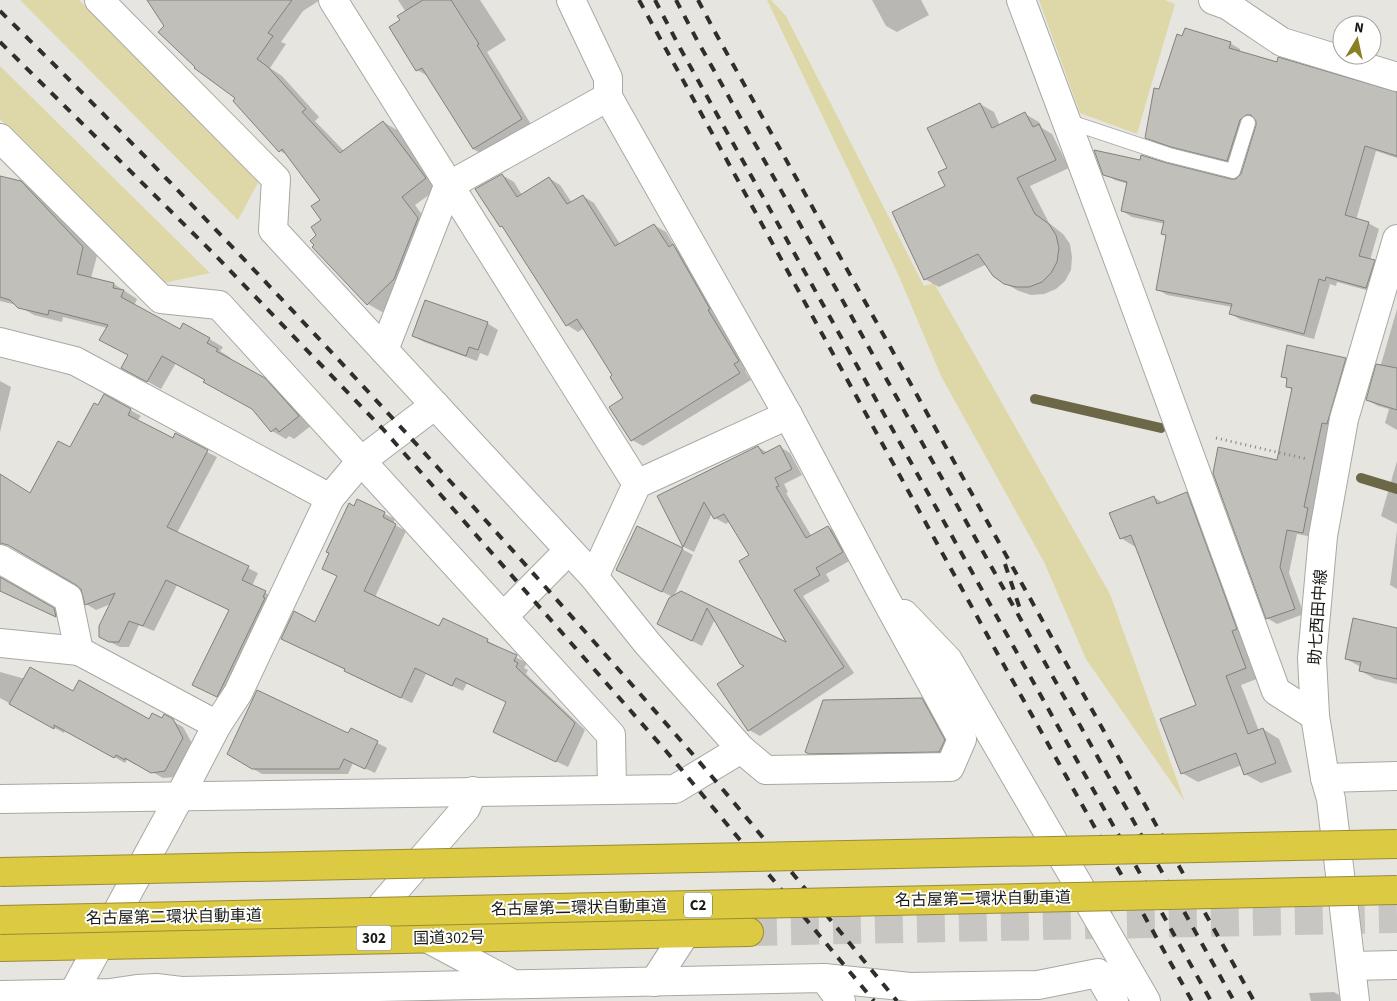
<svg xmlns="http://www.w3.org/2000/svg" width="1397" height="1001" font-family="'Source Sans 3','Noto Sans JP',sans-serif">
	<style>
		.green { fill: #ded8a9 }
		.shadow { fill: #0003 }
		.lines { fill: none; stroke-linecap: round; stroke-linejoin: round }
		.stream { stroke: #6c6747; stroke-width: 10 }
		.building { fill: #c0bfba; stroke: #82827d }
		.highway-tunnel { stroke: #c7c6c2; stroke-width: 28; stroke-dasharray: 28 14; stroke-linecap: butt }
		.lane-casing { stroke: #a8a8a3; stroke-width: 16 }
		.street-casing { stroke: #a8a8a3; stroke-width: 30 }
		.secondary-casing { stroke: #a8a8a3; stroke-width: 30 }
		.highway-casing { stroke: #988c34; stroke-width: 30 }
		.path { stroke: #858481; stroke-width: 3; stroke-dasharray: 1 4; stroke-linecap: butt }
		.lane { stroke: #fff; stroke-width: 14 }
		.street { stroke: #fff; stroke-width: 28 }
		.secondary { stroke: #fff; stroke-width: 28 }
		.highway { stroke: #ddca43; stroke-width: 28 }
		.rail { stroke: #2e2e2c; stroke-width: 4; stroke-dasharray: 9 9; stroke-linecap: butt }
		.highway-bridge-casing { stroke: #988c34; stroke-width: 30; stroke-linecap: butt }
		.highway-bridge { stroke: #ddca43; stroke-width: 28 }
		.labels { text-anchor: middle; stroke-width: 4; stroke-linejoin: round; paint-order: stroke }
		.shield { fill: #fffffe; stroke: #5e5e5c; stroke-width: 1 }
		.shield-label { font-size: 15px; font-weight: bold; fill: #191917 }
		.street-label { font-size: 16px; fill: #191917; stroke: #fffffe }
	</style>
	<rect width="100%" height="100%" fill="#e6e5e0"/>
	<g class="green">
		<path d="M 20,0 L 79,0 L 259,181 L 238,220 Z"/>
		<path d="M 767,0 L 771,0 L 786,16 L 924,286 L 934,283 L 1110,594 L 1185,802 L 1086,659 L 1044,562 L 941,376 L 898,274 Z"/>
		<path d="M 1039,0 L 1165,0 L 1175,4 L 1137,134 L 1080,113 Z"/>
		<path d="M 0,66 L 210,273 L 164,283 L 0,119 Z"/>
	</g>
	<g class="shadow">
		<path d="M 148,0 L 320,0 L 303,11 L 281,42 L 286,44 L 270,68 L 282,76 L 319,117 L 315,121 L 344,151 L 383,122 L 397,130 L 440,187 L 415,205 L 431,227 L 408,287 L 382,312 L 368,304 L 318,235 L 323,220 L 322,200 L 289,156 L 280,151 L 237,98 L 196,67 Z"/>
		<path d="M 398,0 L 480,0 L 506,40 L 487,52 L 532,126 L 484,155 L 473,149 L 428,76 L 417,70 L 402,20 L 406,12 Z"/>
		<path d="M 872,0 L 921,0 L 929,15 L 897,32 L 886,26 Z"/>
		<path d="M 1230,43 L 1240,49 L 1240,52 L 1397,93 L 1397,158 L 1376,151 L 1356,220 L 1368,223 L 1379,229 L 1370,260 L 1384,267 L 1377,293 L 1337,282 L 1336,286 L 1330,284 L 1314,339 L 1241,320 L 1231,314 L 1232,307 L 1167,295 L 1157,289 L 1167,236 L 1165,224 L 1132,217 L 1122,211 L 1128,184 L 1115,180 L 1104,174 L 1141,162 L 1231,181 L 1240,178 L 1258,126 L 1258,119 L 1250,126 L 1238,166 L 1183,152 L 1156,143 L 1146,137 L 1159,90 Z"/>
		<path d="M 980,104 L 994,112 L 1000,126 L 1025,114 L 1039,122 L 1042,128 L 1052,134 L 1069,168 L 1030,186 L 1049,223 L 1063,234 L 1070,244 L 1072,257 L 1071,270 L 1065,281 L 1056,289 L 1044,294 L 1031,295 L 1019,291 L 1004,283 L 987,264 L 939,287 L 925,279 L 947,187 L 949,168 Z"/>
		<path d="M 502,175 L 514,182 L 522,195 L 549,178 L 560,185 L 572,203 L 583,196 L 594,203 L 620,244 L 654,225 L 666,232 L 675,247 L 685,252 L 750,368 L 745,371 L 751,380 L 643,446 L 632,440 L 625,399 L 614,376 L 584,328 L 578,332 L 567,325 L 506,229 L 501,226 Z"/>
		<path d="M 0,177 L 21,182 L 35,191 L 97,256 L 91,278 L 114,284 L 137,299 L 134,306 L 180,331 L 184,324 L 223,347 L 220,351 L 231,358 L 229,360 L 279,388 L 312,425 L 294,439 L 289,436 L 286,439 L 272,431 L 253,409 L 176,363 L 161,389 L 136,375 L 130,355 L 107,328 L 63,317 L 62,322 L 34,315 L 17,305 L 0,301 Z"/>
		<path d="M 1397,309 L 1397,430 L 1385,423 L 1389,409 L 1378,406 L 1367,400 L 1382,361 Z"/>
		<path d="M 487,323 L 498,330 L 488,356 L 480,353 L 477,361 L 424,342 L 413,336 Z"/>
		<path d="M 1345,359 L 1355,364 L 1313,537 L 1297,534 L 1289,573 L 1304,614 L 1277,624 L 1267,618 L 1278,461 L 1293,390 L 1287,386 L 1288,380 L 1282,376 Z"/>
		<path d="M 0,381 L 11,387 L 0,432 Z"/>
		<path d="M 105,396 L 141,416 L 137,421 L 174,440 L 207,452 L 217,457 L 177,533 L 258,573 L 252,586 L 275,598 L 227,701 L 204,690 L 230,610 L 177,585 L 154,631 L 139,625 L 129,647 L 120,647 L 110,642 L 111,604 L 96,610 L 86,604 L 81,588 L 0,526 L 0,475 L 31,494 L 71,449 Z"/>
		<path d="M 758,447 L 768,453 L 780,447 L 790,453 L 802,475 L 784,484 L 788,492 L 786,493 L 812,537 L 828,527 L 838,533 L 853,559 L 826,574 L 830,581 L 803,596 L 854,673 L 760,736 L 749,730 L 746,666 L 715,619 L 702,646 L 669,629 L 673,597 L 617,570 L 682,549 L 693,555 L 674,596 L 681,593 L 789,645 L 751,556 L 730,521 L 726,524 L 715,518 L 712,513 L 694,552 L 684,547 L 659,497 Z"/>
		<path d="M 1397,461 L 1397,524 L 1381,516 Z"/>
		<path d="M 1187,494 L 1203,503 L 1262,677 L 1241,685 L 1259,731 L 1263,729 L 1279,739 L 1292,772 L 1261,783 L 1245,774 L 1242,765 L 1198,782 L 1182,773 L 1198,706 L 1137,548 L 1121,538 L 1154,497 L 1163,503 Z"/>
		<path d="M 358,501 L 395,519 L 393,524 L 406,531 L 375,597 L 440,627 L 443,620 L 488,641 L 499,647 L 498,648 L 527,663 L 524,668 L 528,670 L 526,674 L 585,730 L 568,767 L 505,737 L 508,702 L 467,683 L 463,691 L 426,674 L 412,703 L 356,677 L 346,670 L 282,639 L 316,623 L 338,576 L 354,507 Z"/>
		<path d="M 1397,530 L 1397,589 L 1390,585 Z"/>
		<path d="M 33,597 L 65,616 L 66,621 L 40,609 Z"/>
		<path d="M 1397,629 L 1397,684 L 1375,679 L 1361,671 L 1361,667 L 1346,659 Z"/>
		<path d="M 0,672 L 124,706 L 150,721 L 162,720 L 164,716 L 183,727 L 193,745 L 176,777 L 163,778 L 136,763 L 136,765 L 127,760 L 125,763 L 65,730 L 64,733 L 0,698 Z"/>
		<path d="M 922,699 L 938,709 L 955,760 L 822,761 L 806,752 Z"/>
		<path d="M 351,729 L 387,748 L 375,773 L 353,763 L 348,774 L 262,774 L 229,754 L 349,735 Z"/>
		<path d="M 1334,992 L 1339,995 L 1340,1001 L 1311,1001 L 1309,993 Z"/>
	</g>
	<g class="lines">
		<g class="stream">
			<path d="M 1035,399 L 1161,428"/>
			<path d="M 1361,478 L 1397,489"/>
		</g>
	</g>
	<g class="building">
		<path d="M 147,0 L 292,0 L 268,33 L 273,36 L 257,59 L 268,67 L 306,109 L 302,112 L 340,153 L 383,121 L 426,178 L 402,197 L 418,218 L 394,279 L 367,305 L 312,247 L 314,245 L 310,241 L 316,235 L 311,227 L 321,220 L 311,206 L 320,200 L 282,149 L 279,152 L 233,101 L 235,98 L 194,68 L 195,67 L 158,32 L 164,26 Z"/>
		<path d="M 423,0 L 451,0 L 479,44 L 477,45 L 522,119 L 473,149 L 422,68 L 416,71 L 389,27 L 400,20 L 397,16 Z"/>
		<path d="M 1185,28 L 1231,42 L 1229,48 L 1277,62 L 1278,57 L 1397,92 L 1397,156 L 1365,146 L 1345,215 L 1369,222 L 1359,256 L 1375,260 L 1366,288 L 1326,277 L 1325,281 L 1319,279 L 1304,334 L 1229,314 L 1232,304 L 1156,290 L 1166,235 L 1161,234 L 1164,221 L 1121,211 L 1127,182 L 1103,175 L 1094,150 L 1140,160 L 1141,155 L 1167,163 L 1231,179 L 1236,179 L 1241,174 L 1256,125 L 1256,121 L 1251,115 L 1246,115 L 1240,120 L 1227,161 L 1171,147 L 1145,138 L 1154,88 L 1159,89 L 1177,34 L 1182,36 Z"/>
		<path d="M 980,103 L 992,128 L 1025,112 L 1033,127 L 1039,124 L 1056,160 L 1017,178 L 1035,214 L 1049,224 L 1056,235 L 1059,248 L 1057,262 L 1051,273 L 1042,282 L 1029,287 L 1016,287 L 1004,284 L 993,276 L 978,254 L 924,280 L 892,212 L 945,186 L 938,172 L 947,168 L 927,128 Z"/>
		<path d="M 502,174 L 517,197 L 549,177 L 567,204 L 583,195 L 615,246 L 654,224 L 669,247 L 673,244 L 710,309 L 708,310 L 739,361 L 734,364 L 740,373 L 631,441 L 609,407 L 623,398 L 610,377 L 612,375 L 577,319 L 566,326 L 502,226 L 500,227 L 475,189 Z"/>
		<path d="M 0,176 L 21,181 L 83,247 L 77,274 L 114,283 L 113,288 L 124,290 L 121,297 L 180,329 L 183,323 L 210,338 L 207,343 L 218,349 L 216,351 L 265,378 L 299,416 L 279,432 L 276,428 L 271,432 L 252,409 L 203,382 L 205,380 L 162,356 L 147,382 L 121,368 L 128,355 L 99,340 L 108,325 L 49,310 L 48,315 L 18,308 L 10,300 L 0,297 Z"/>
		<path d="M 425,300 L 488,322 L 478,350 L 469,347 L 466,356 L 412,336 Z"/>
		<path d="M 1287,345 L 1346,358 L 1327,424 L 1322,423 L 1304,507 L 1308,508 L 1303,533 L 1287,530 L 1280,567 L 1295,609 L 1266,619 L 1213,473 L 1218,447 L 1277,460 L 1292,388 L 1286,387 L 1287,378 L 1281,377 Z"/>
		<path d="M 1376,364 L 1397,368 L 1397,410 L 1366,400 Z"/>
		<path d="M 104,394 L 131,409 L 128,415 L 173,438 L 175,433 L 208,450 L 167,527 L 249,566 L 242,580 L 266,591 L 263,597 L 265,598 L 217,697 L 192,685 L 229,610 L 166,580 L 143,626 L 129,621 L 119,642 L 109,642 L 99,637 L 99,626 L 115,593 L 85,605 L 81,589 L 76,585 L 8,545 L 0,543 L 0,474 L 30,493 L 58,441 L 70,447 L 94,403 L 98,405 Z"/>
		<path d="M 780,445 L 792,469 L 775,478 L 779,486 L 776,487 L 806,538 L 828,526 L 843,552 L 816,568 L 820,575 L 794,590 L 844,667 L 748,731 L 717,684 L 744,666 L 740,664 L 707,608 L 692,641 L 657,624 L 669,598 L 681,591 L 786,642 L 739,561 L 749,555 L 724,514 L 714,519 L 704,502 L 683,547 L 657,496 L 758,446 L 763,454 Z"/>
		<path d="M 1187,492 L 1237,629 L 1232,631 L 1246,668 L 1226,676 L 1248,734 L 1263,728 L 1276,763 L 1244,775 L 1236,753 L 1181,774 L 1160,719 L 1196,705 L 1131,535 L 1120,539 L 1109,513 L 1154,496 L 1157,504 Z"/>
		<path d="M 357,499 L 385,512 L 383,517 L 396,524 L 364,591 L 439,626 L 443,618 L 488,639 L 487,642 L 517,655 L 514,661 L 518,663 L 516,667 L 575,723 L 556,762 L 493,732 L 506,702 L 456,678 L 452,686 L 415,668 L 401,698 L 344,671 L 345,669 L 281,639 L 294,611 L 315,622 L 337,576 L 322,569 L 329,553 L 326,552 L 349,503 L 354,506 Z"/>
		<path d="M 637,526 L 683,548 L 662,592 L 616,570 Z"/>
		<path d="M 0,577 L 54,608 L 56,617 L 0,591 Z"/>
		<path d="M 1353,618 L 1397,628 L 1397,679 L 1359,671 L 1361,662 L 1345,659 Z"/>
		<path d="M 30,667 L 73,691 L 79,680 L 149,719 L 152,713 L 162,718 L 164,714 L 173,719 L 183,738 L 165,771 L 151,773 L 125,758 L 125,760 L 116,755 L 114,758 L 54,725 L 54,729 L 9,704 Z"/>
		<path d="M 257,690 L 348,733 L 351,728 L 378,741 L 365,769 L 344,759 L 339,769 L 252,769 L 227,754 Z"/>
		<path d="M 922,698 L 945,740 L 939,752 L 809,754 L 805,752 L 823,700 Z"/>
	</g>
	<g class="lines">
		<path class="highway-tunnel" d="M 749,932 L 1397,919"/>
		<defs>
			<path id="lane" d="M 1067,121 L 1169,155 L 1233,171 L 1248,123"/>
			<g id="street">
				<path d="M 99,0 L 276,179 L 273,230 L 594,577 L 647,643 L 741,749 L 766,770 L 950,767 L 962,739 L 879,587 L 788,415 L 608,97 L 608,78 L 571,0"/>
				<path d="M 333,0 L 637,484"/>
				<path d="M 1021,0 L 1125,278 L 1276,691 L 1315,716"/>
				<path d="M 1213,0 L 1227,5 L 1282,42 L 1397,77"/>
				<path d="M 0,138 L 161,299 L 219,305 L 611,735 L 612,788"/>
				<path d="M 0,342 L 75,361 L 330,498"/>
				<path d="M 384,350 L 448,186 L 608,97"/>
				<path d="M 0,559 L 68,598 L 79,651"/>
				<path d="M 594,577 L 637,484 L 788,415"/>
				<path d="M 904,614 L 948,660 L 1146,1001"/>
				<path d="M 504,616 L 568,551"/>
				<path d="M 0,643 L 79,651 L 217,725"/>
				<path d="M 1325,778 L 1397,776"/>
				<path d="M 0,799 L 675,789 L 741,749"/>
				<path d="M 364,926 L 466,808 L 473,791"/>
				<path d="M 425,937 L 511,983"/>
				<path d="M 1351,966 L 1397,965"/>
				<path d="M 824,978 L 910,987 L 1038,985 L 1098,973 L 1114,1001"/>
				<path d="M 654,982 L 685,934"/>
				<path d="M 0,995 L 110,993 L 137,989 L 156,988 L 181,991 L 824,978 L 841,1001"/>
				<path d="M 69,1001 L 180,796 L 217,725 L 238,693 L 330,498 L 361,461 L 435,405"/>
			</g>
			<path id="secondary" d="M 1355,1001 L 1331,799 L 1325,778 L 1315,716 L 1312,658 L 1323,536 L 1344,419 L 1397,239"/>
			<path id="highway" d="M 0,947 L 749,932"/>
		</defs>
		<use href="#lane" class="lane-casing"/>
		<use href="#street" class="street-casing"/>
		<use href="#secondary" class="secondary-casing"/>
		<use href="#highway" class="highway-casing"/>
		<path class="path" d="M 1216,438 L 1307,459"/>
		<use href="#lane" class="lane"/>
		<use href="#street" class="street"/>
		<use href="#secondary" class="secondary"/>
		<use href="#highway" class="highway"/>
		<g class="rail">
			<path d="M 639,0 L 996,651 L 1192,1001"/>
			<path d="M 655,0 L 680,48 L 1211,1001"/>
			<path d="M 676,0 L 697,40 L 1234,1001"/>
			<path d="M 698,0 L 715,32 L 1254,1001"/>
			<path d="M 0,11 C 238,245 463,491 683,743 C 756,827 826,915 897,1001"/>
			<path d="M 0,42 L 216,256 L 382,428 L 666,751 L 874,1001"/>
			<path d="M 1005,564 L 1020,609"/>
		</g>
		<defs>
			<g id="highway-bridge">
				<path d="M 0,872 L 1397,844"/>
				<path d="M 0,920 L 1397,890"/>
			</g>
		</defs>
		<use href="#highway-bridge" class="highway-bridge-casing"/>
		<use href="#highway-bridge" class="highway-bridge"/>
	</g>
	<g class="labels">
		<g class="shield">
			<rect x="684" y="892.5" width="28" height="25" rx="4"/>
			<rect x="356.5" y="925.5" width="35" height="25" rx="4"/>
		</g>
		<g class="shield-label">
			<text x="698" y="910">C2</text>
			<text x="374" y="943">302</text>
		</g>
		<g class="street-label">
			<text transform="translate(1317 617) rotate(-86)" y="6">助七西田中線</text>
			<text transform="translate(983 898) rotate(-1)" y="6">名古屋第二環状自動車道</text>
			<text transform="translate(579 907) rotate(-1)" y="6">名古屋第二環状自動車道</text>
			<text transform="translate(174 916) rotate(-1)" y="6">名古屋第二環状自動車道</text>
			<text transform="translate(449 937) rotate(-1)" y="6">国道302号</text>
		</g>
	</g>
	<g transform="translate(1357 40) rotate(9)"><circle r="24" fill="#fffffe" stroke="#a3a3a2"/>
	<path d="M0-4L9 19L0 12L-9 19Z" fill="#8b7f26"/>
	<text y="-8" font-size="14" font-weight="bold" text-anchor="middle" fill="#191917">N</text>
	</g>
</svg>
